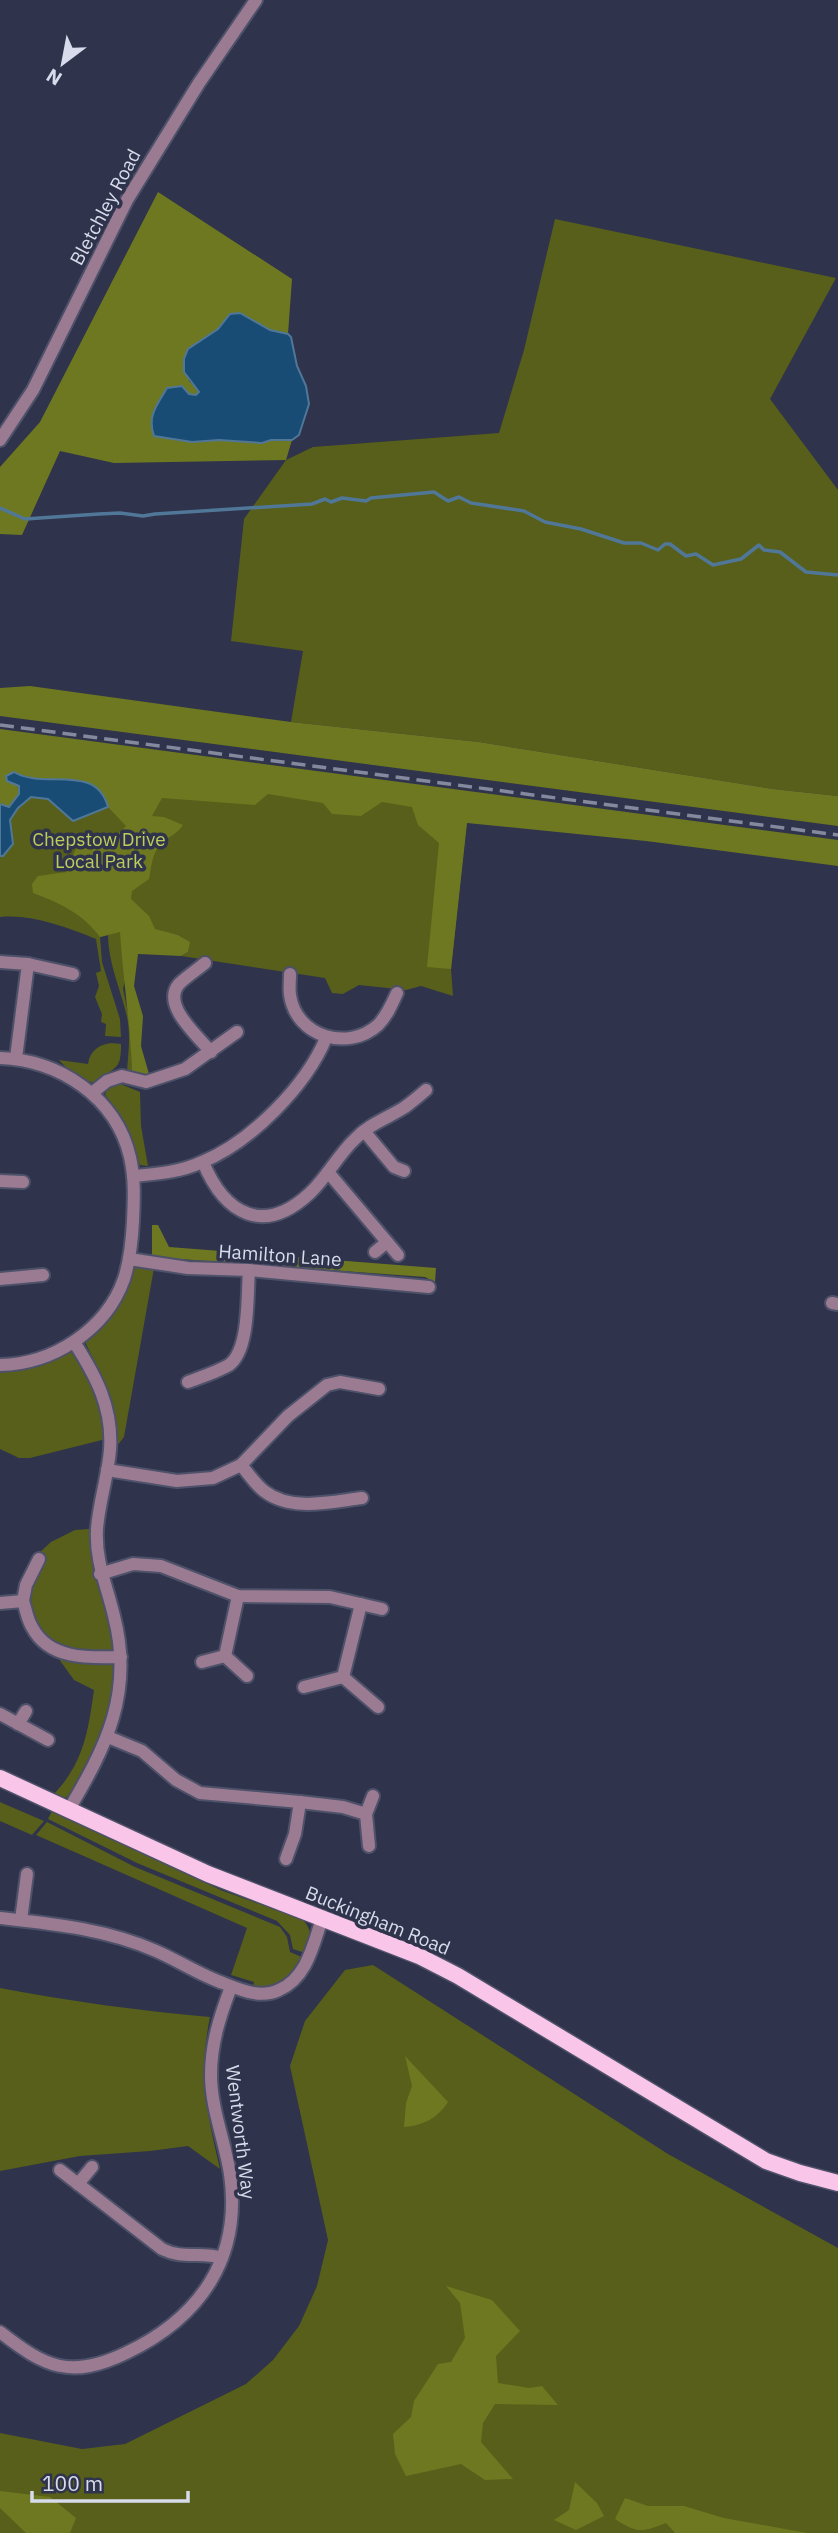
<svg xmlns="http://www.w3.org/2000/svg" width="838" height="2533" font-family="'IBM Plex Sans',sans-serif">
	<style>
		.green { fill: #575f1a }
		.forest { fill: #6e7820 }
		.water { fill: #184c75; stroke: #517798; stroke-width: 2 }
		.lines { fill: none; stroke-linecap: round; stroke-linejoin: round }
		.stream { stroke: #517798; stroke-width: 3.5 }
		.minor-casing { stroke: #4d5169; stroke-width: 16 }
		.major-casing { stroke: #4d5169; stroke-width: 19 }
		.minor { stroke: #9b7b91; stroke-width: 12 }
		.major { stroke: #f9c5e8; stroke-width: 16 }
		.rail { stroke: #85899e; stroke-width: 3.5; stroke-dasharray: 14 7; stroke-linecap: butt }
		.labels { text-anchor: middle; stroke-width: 7; stroke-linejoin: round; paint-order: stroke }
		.street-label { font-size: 19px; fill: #d7dbeb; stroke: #2f334c }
		.park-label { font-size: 19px; fill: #bdcc5a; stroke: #2f334c }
	</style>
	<rect width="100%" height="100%" fill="#2f334c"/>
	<g class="green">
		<path d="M 555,219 L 836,278 L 770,399 L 838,490 L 838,796 L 773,789 L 479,742 L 291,722 L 303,651 L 231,641 L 244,519 L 286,460 L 313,447 L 499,433 L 524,350 Z"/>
		<path d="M 0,751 L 468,810 L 451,969 L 453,996 L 421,986 L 406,990 L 359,985 L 343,994 L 332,993 L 325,978 L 181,956 L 188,952 L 189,942 L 178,935 L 138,927 L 123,989 L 131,1026 L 132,1075 L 127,1072 C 128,1054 131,1035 127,1017 C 121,990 108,963 108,935 L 100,937 L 102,962 L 120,1019 L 121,1037 L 105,1036 L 106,1024 L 101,1022 L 102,1014 L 95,997 L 99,986 L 96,973 L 101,971 L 96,939 C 65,927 33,914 0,917 Z"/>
		<path d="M 111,1043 L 121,1044 C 121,1067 118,1066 101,1078 C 97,1081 97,1083 91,1082 C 81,1080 66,1068 59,1060 L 88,1064 C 90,1051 98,1045 111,1043 Z"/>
		<path d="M 118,1083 L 140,1092 L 141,1126 L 148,1166 L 140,1165 L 124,1123 L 105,1094 L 109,1087 Z"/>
		<path d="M 138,1265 L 154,1268 L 124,1437 L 116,1447 C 118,1398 106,1386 86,1344 L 86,1339 L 132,1269 Z"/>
		<path d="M 71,1352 L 78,1355 L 99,1396 L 106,1439 L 30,1458 L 19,1458 L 0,1449 L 0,1369 Z"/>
		<path d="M 89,1529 L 97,1530 L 121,1657 L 68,1654 L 32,1627 L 26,1585 L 38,1554 L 51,1542 L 75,1530 Z"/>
		<path d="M 56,1655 L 114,1662 C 119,1716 95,1751 70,1796 L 64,1798 L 54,1794 C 84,1762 88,1732 94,1690 L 74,1680 Z"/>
		<path d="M 0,1802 L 2,1803 L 44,1821 L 32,1835 L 0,1821 Z"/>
		<path d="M 52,1811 L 223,1891 L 302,1919 C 314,1931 310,1939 305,1953 L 293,1949 L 290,1935 L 277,1921 L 137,1863 L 48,1819 Z"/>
		<path d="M 47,1822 L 135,1867 L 280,1927 L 287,1937 L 290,1952 L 304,1958 C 293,1978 276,1988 253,1987 L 254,1982 L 231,1975 L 247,1928 L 36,1835 Z"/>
		<path d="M 373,1965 L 668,2154 L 838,2248 L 838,2533 L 0,2533 L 0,2433 L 82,2449 L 125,2444 L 246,2384 L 273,2360 L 299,2326 L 317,2286 L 328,2240 L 290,2066 L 305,2021 L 345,1970 Z"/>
		<path d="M 0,1988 C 69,2001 140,2011 210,2017 C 198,2075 207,2113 220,2169 L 188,2146 L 150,2151 L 80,2156 L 0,2171 Z"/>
	</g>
	<g class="forest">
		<path d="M 158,192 L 292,279 L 288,334 L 270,330 L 230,314 L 218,329 L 188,349 L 184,359 L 189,381 L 200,391 L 196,395 L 189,394 L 154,436 L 192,442 L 219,440 L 262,443 L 271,440 L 292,440 L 286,460 L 114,463 L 60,451 L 22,535 L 0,534 L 0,467 L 40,422 Z"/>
		<path d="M 30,686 L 291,722 L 479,742 L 773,789 L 838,796 L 838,826 L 0,716 L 0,688 Z"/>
		<path d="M 0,729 L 838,840 L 838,866 L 646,841 L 467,823 L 451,969 L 427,967 L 439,843 L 418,825 L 412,807 L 382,802 L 361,816 L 332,814 L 323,803 L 268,794 L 255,805 L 162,798 L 152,816 L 164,817 L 183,825 C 177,835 168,836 160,845 C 152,854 151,868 149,879 L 132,891 L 131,899 L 149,916 L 155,929 L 178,935 L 190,942 L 188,952 L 181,956 L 138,954 L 134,986 L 143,1016 L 141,1046 L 149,1074 L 142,1078 L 132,1075 C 131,1027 123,980 120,932 L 100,937 C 83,914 60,903 33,893 L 32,884 L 38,876 L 67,872 C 77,843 81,830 115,837 L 126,826 L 108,807 L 105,797 L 42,779 L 24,778 L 14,772 L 19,794 L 9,807 L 0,804 Z"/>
		<path d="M 152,1225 L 158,1225 L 169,1247 L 436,1268 L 435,1282 L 425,1277 L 152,1257 Z"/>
		<path d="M 405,2056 L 448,2102 C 438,2118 422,2126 404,2127 L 406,2103 L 412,2086 Z"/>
		<path d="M 446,2286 L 492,2300 L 520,2331 L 496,2356 L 498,2383 L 529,2388 L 542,2386 L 558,2405 L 495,2404 L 483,2423 L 481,2442 L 513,2479 L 485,2480 L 461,2464 L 406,2476 L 395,2454 L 393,2434 L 411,2417 L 414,2401 L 438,2364 L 451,2362 L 465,2338 L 460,2303 Z"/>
		<path d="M 575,2482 L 597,2503 L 604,2516 L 576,2530 L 554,2520 L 569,2510 Z"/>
		<path d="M 0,2491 L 50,2497 L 76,2518 L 70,2533 L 26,2533 L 0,2508 Z"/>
		<path d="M 625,2498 L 648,2506 L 684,2506 L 724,2518 L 807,2533 L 675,2533 L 666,2523 C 641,2533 637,2533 615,2519 Z"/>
	</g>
	<g class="water">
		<path d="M 240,313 L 270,330 L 288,334 L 291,337 L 297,366 L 306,386 L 309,404 L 299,435 L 292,440 L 271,440 L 262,443 L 219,440 L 192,442 L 154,436 C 147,416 157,405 167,388 L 182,386 L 189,394 L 196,395 L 199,392 L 184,372 L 184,359 L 188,349 L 218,329 L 230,314 Z"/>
		<path d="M 14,772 C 43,790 96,762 108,807 L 73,821 L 48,799 L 31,797 L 18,808 L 10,820 L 13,844 L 3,856 L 0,856 L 0,804 L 9,807 L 19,794 L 19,786 L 7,781 L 6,776 Z"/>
	</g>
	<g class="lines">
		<path class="stream" d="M 0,508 L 25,519 L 99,514 L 120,513 L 143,516 L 155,514 L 312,504 L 325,499 L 331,502 L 342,498 L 366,501 L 371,498 L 434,492 L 448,501 L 459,497 L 471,503 L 524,511 L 545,522 L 581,529 L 624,543 L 641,543 L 658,550 L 665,544 L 670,544 L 686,556 L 696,554 L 713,565 L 741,559 L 759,545 L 764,550 L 780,552 L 806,572 L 838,575"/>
		<defs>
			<g id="minor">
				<path d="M 0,440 L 33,390 L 127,200 L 199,83 L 256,0"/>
				<path d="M 0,962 L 28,964 L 16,1058"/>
				<path d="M 205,963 C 197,970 187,976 179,984 C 161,1005 198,1036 211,1052"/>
				<path d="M 28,964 L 73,974"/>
				<path d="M 290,974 C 290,981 289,988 290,995 C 296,1037 348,1052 378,1025 C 387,1016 392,1004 397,993"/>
				<path d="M 0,1058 C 59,1060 116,1097 130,1157 C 135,1179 134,1199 133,1221 C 132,1241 130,1260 124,1279 C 106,1330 53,1364 0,1365"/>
				<path d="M 92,1093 L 107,1081 L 122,1076 L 146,1082 L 185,1069 L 237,1032"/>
				<path d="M 364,1131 L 394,1167 L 404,1171"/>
				<path d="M 203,1162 C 225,1215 264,1236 310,1193 C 327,1177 338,1155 355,1139 C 369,1124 388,1118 405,1107 C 412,1102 419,1096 426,1090"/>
				<path d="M 328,1172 L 398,1255"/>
				<path d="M 134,1176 C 157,1174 181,1172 202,1162 C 251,1142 306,1086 326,1038"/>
				<path d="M 0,1181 L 23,1182"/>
				<path d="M 375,1252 L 387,1242"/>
				<path d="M 129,1259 L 188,1268 L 249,1270 L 429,1287"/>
				<path d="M 0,1279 L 43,1275"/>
				<path d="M 832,1303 L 838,1304"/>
				<path d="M 188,1382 C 201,1377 217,1372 229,1365 C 250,1350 247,1294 249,1270"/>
				<path d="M 241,1465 C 248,1473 255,1484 264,1491 C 291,1512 330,1502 362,1498"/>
				<path d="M 107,1470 L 177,1481 L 213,1478 L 241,1465 L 288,1416 L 327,1385 L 340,1382 L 379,1389"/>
				<path d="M 100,1574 L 133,1564 L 161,1566 L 238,1596 L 330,1597 L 382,1609"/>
				<path d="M 23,1601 L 26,1585 L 39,1559"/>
				<path d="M 0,1603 L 23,1601 C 26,1609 27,1619 32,1627 C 49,1660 89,1658 121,1657"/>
				<path d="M 361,1604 L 343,1677 L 378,1707"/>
				<path d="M 225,1656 L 238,1596"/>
				<path d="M 202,1662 L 225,1656 L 247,1676"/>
				<path d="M 304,1687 L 343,1677"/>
				<path d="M 0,1714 L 48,1740"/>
				<path d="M 18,1724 L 26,1711"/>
				<path d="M 108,1737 L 142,1751 L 176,1780 L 200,1793 L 300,1802 L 343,1807 L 366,1814"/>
				<path d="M 68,1811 C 106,1747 134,1693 114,1616 C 107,1586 95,1561 97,1529 C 99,1502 108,1476 110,1450 C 113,1408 96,1376 74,1342"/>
				<path d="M 369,1846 L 366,1814 L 373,1796"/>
				<path d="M 286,1859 L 295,1834 L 300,1802"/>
				<path d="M 0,1918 C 54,1924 106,1929 156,1951 C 179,1961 200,1975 223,1983 C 241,1990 260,1999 279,1990 C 307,1978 313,1945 322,1919"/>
				<path d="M 21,1920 L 27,1874"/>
				<path d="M 60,2170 L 162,2249 C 184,2260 200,2251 222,2258"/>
				<path d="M 78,2184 L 92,2167"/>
				<path d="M 0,2332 C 45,2367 70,2380 126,2353 C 200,2318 242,2258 230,2174 C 225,2141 211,2109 211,2075 C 211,2043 220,2016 231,1987"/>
			</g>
			<path id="major" d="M 0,1778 L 208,1874 L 419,1956 L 458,1976 L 766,2161 L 800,2173 L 838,2183"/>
		</defs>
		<use href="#minor" class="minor-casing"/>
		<use href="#major" class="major-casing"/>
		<use href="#minor" class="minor"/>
		<use href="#major" class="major"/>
		<path class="rail" d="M 0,725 L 838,835"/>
	</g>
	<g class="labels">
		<g class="street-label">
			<text transform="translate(105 207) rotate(-62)" y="7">Bletchley Road</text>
			<text transform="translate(280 1255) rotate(4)" y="7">Hamilton Lane</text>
			<text transform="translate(378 1920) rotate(22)" y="7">Buckingham Road</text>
			<text transform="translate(241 2132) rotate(83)" y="7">Wentworth Way</text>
		</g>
		<g class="park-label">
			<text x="99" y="846">Chepstow Drive<tspan x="99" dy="22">Local Park</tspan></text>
		</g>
	</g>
	<g transform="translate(63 63) rotate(212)" stroke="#2f334c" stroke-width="5" paint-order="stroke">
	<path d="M0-5L12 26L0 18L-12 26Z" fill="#d7dbeb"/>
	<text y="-10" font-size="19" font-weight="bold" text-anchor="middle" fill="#d7dbeb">N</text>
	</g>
	<path d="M32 2491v10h156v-10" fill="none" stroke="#d7dbeb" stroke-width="3.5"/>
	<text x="42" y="2491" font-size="21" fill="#d7dbeb" stroke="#2f334c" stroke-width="5" paint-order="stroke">100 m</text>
</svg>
